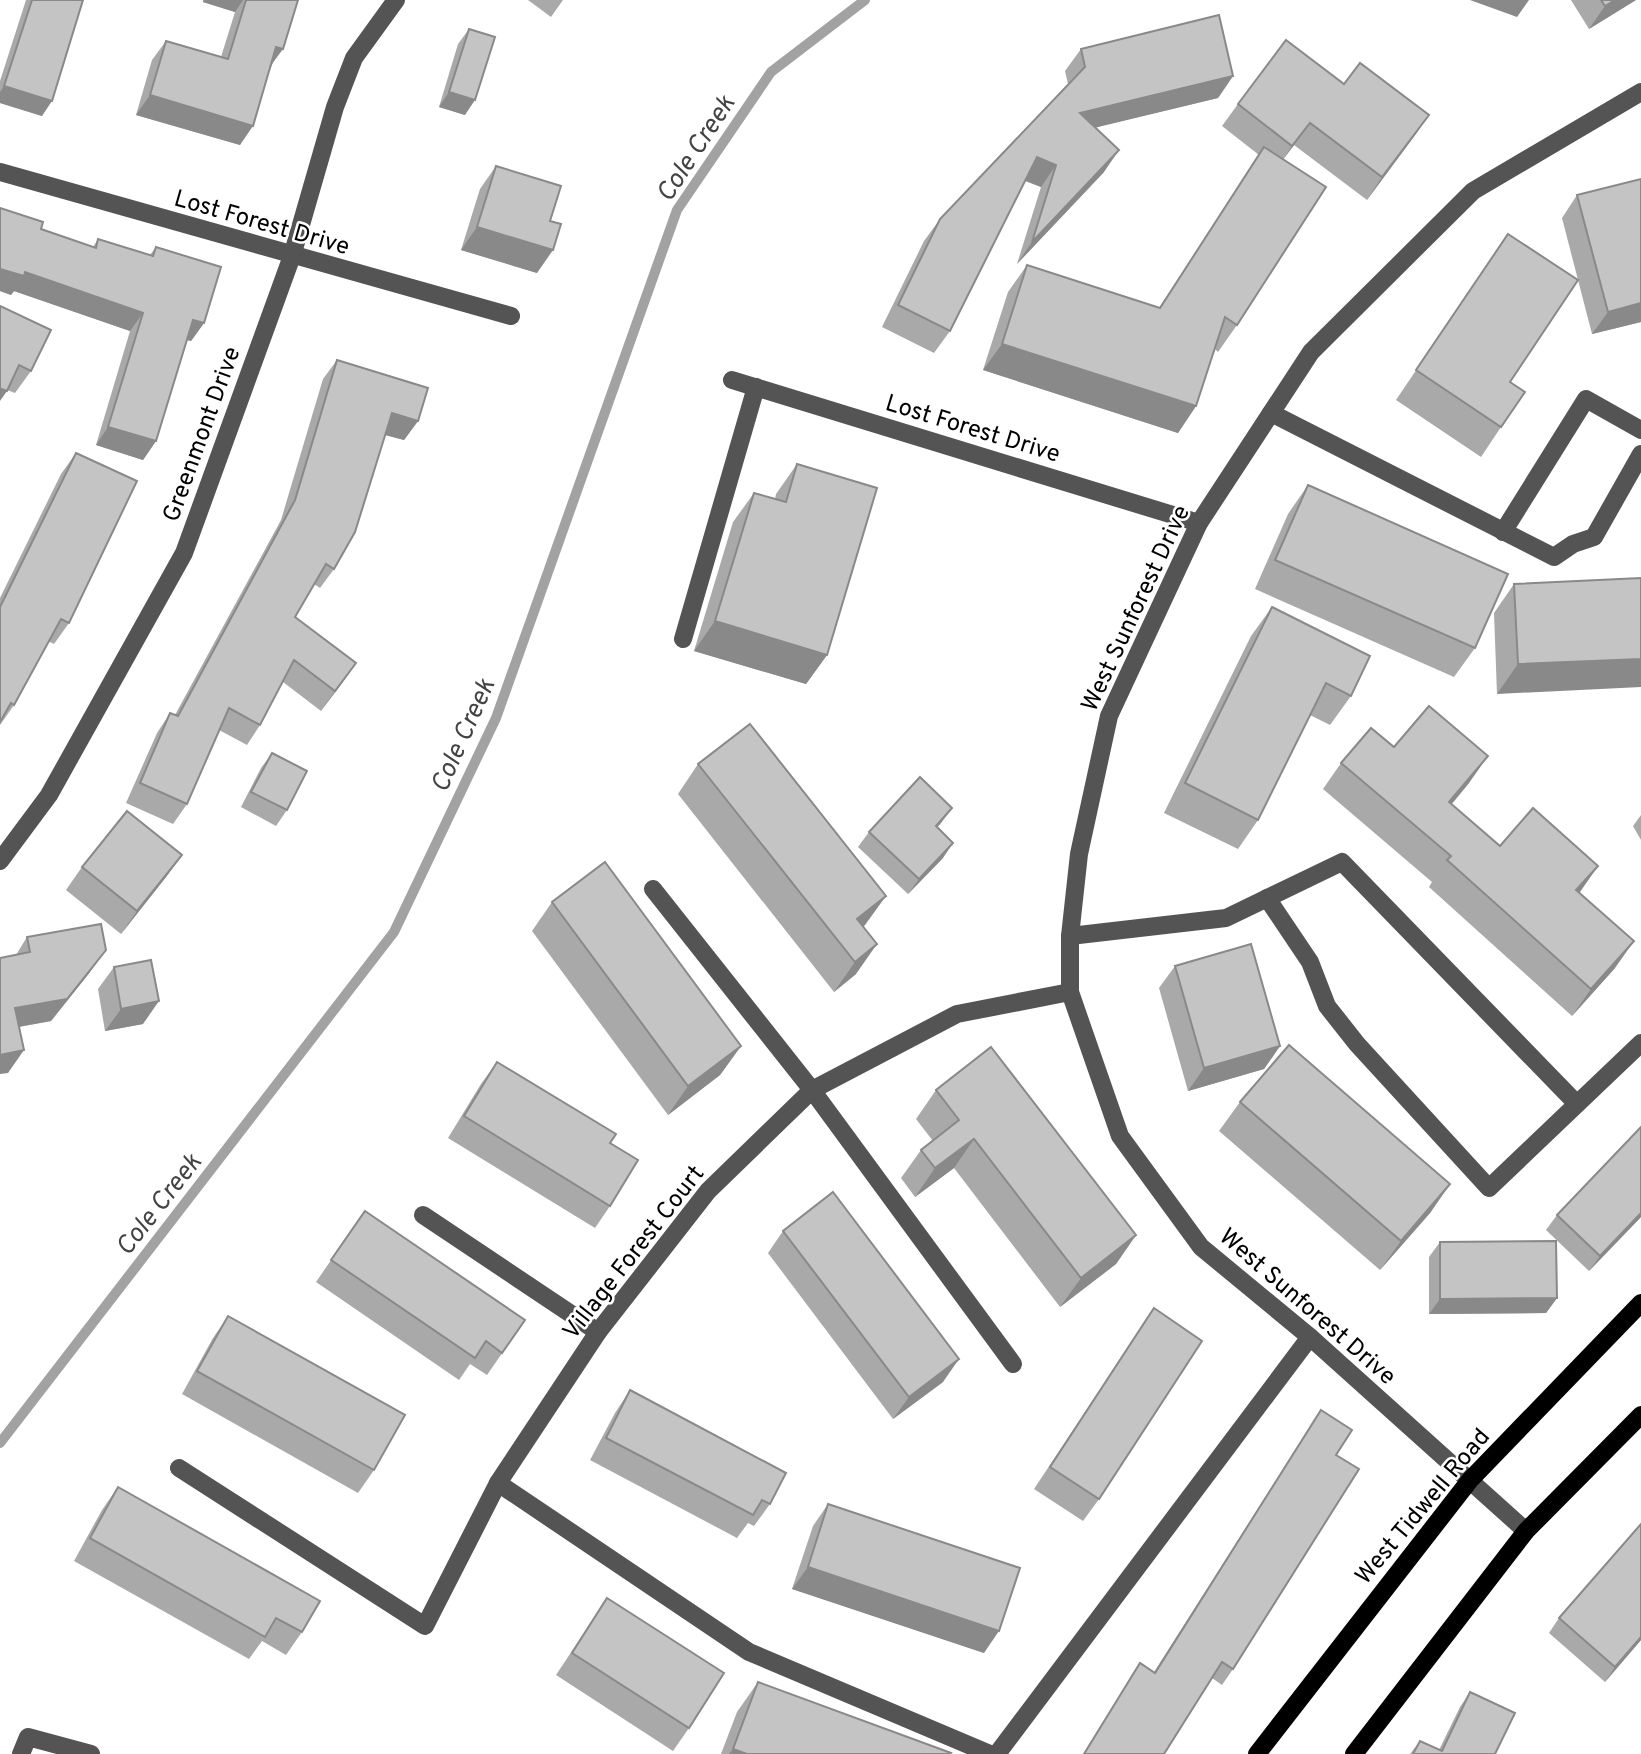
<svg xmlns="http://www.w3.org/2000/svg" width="1641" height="1754" font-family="Overpass,sans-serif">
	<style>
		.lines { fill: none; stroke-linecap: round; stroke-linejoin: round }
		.stream { stroke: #a2a2a2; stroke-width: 10 }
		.minor { stroke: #545454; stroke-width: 18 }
		.major { stroke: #000; stroke-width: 18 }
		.wall { fill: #a9a9a9 }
		.shaded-wall { fill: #898989 }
		.building { fill: #c4c4c4; stroke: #898989; stroke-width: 2 }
		.labels { text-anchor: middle; stroke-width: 5; stroke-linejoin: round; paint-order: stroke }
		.street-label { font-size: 24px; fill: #000; stroke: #fff }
		.water-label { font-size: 26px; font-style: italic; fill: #434343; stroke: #fff }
	</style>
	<rect width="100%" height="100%" fill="#fff"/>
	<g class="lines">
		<path class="stream" d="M 0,1443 L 394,932 L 496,718 L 677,210 L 771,72 L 865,0"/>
		<g class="minor">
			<path d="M 0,172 L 511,316"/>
			<path d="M 732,380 L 1199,523"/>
			<path d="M 1271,413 L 1554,557 L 1573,544 L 1594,537 L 1641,454"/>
			<path d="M 1503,532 L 1586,399 L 1641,430"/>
			<path d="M 683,639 L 756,387"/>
			<path d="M 0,861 L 49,795 L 184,553 L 292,256 L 335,107 L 354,58 L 396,0"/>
			<path d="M 653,889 L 812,1090 L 1013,1364"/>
			<path d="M 1267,898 L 1310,962 L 1327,1006 L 1357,1044 L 1489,1188 L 1641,1043"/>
			<path d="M 1070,936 L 1226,918 L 1342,862 L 1577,1104"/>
			<path d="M 423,1215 L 598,1332"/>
			<path d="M 179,1468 L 425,1626 L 498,1483 L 598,1332 L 708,1191 L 812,1090 L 957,1014 L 1070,992"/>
			<path d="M 498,1483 L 749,1652 L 990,1754"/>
			<path d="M 1526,1531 L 1310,1337 L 1201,1247 L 1120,1136 L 1070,992 L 1070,936 L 1079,854 L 1109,716 L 1199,523 L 1311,352 L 1473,191 L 1641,92"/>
			<path d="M 21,1754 L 28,1737 L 91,1754"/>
			<path d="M 997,1754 L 1310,1337"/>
		</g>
		<g class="major">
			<path d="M 1257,1754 L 1470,1480 L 1641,1303"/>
			<path d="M 1354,1754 L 1526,1531 L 1641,1415"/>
		</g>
	</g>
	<g class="wall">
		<path d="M 26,0 L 83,0 L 42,116 L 0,103 L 0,81 Z"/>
		<path d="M 203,0 L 298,0 L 240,145 L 136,115 L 152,60 L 166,41 L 221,57 L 235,12 L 203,2 Z"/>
		<path d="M 528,0 L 563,0 L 551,17 Z"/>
		<path d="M 1571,0 L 1636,0 L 1589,29 Z"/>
		<path d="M 469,29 L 465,115 L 439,107 L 458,44 Z"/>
		<path d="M 1081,49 L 1233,76 L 1218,98 L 1096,127 L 1104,172 L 1017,264 L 1041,187 L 1025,181 L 950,331 L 934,353 L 882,327 L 924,241 L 940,219 L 1068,84 L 1065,71 Z"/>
		<path d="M 1344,84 L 1429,115 L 1367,200 L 1294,145 L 1283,159 L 1237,325 L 1218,352 L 1215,349 L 1196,406 L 1178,433 L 983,370 L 1008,292 L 1027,265 L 1159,308 L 1259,155 L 1222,126 L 1238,104 Z"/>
		<path d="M 496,166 L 550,221 L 537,273 L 461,250 L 480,189 Z"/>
		<path d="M 1577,195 L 1641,322 L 1592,334 L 1562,218 Z"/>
		<path d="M 0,208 L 41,229 L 93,247 L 98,239 L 150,255 L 156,247 L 204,323 L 191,341 L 187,340 L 156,441 L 143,460 L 96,445 L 130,331 L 14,291 L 11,295 L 0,291 Z"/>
		<path d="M 1508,234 L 1510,382 L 1501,427 L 1481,457 L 1396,400 Z"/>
		<path d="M 0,306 L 31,371 L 15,393 L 7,390 Z"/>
		<path d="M 337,360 L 418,421 L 404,440 L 385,435 L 334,569 L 320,588 L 314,584 L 295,617 L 342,683 L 321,711 L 283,682 L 260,725 L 247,745 L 219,730 L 187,804 L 173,824 L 126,803 L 157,733 L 170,713 L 175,715 L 281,520 L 323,379 Z"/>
		<path d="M 76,453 L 69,623 L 54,644 L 48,641 L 14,705 L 0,725 L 0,598 L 61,474 Z"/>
		<path d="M 797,464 L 827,655 L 806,684 L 694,651 L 733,522 L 754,493 L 775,499 L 776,494 Z"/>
		<path d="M 1308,485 L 1475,648 L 1454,677 L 1255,589 L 1288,514 Z"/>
		<path d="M 1641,578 L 1497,694 L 1494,613 L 1514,584 Z"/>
		<path d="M 1272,607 L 1351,696 L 1330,725 L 1310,715 L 1258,820 L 1238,849 L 1164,813 L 1251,636 Z"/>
		<path d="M 1394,747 L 1469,783 L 1452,804 L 1500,846 L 1598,866 L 1580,892 L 1615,968 L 1572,1016 L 1429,887 L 1432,882 L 1323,789 L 1341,763 Z"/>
		<path d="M 272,753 L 287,810 L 276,826 L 241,807 L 261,768 Z"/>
		<path d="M 698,764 L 865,925 L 863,927 L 856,974 L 834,992 L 678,794 Z"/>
		<path d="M 952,808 L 937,827 L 943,858 L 908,894 L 858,847 L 869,832 Z"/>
		<path d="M 1641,815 L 1641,840 L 1633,826 Z"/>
		<path d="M 182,855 L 166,877 L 121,934 L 66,890 L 82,867 Z"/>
		<path d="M 552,902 L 741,1046 L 720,1075 L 668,1115 L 532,931 Z"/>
		<path d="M 27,937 L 90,972 L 51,1021 L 19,1027 L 8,1073 L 16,955 Z"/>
		<path d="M 1175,966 L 1280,1046 L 1264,1069 L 1188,1091 L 1159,988 Z"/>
		<path d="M 114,967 L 143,1024 L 105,1031 L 98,989 Z"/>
		<path d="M 497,1062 L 610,1143 L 610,1206 L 595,1228 L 448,1138 L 481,1084 Z"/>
		<path d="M 936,1090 L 1136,1235 L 1116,1264 L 1060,1307 L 954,1168 L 915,1197 L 901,1178 L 921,1150 L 933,1141 L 916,1119 Z"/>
		<path d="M 1240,1102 L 1450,1184 L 1430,1213 L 1380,1270 L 1219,1131 Z"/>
		<path d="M 365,1211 L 525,1320 L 487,1375 L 470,1364 L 459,1380 L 316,1282 Z"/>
		<path d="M 1557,1215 L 1641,1217 L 1589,1271 L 1546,1230 Z"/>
		<path d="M 783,1231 L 943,1382 L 893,1419 L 768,1253 Z"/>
		<path d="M 1440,1242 L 1557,1298 L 1546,1313 L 1429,1314 L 1429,1257 Z"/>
		<path d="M 1154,1308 L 1099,1499 L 1083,1521 L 1034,1489 Z"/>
		<path d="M 228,1316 L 374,1470 L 358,1493 L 182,1394 L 213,1338 Z"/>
		<path d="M 630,1390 L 770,1504 L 754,1526 L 748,1523 L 737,1538 L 590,1460 L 615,1413 Z"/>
		<path d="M 1321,1410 L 1336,1455 L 1233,1669 L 1222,1685 L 1212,1678 L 1164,1754 L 1083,1754 L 1140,1663 L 1154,1672 Z"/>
		<path d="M 118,1487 L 302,1632 L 286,1655 L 262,1641 L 249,1659 L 74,1561 L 102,1510 Z"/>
		<path d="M 828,1504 L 984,1653 L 792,1589 L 813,1526 Z"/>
		<path d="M 607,1598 L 689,1728 L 673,1751 L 556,1675 Z"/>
		<path d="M 1559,1618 L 1641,1640 L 1605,1682 L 1549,1633 Z"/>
		<path d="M 758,1682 L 950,1754 L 721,1754 L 737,1712 Z"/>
		<path d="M 1470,1692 L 1495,1754 L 1410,1754 L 1420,1741 L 1439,1750 L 1460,1707 Z"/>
	</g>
	<g class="shaded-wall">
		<path d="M 204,0 L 243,0 L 235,12 L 203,2 Z"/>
		<path d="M 1470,0 L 1529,0 L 1517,17 Z"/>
		<path d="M 1615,0 L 1636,0 L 1589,29 L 1605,6 Z"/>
		<path d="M 276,47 L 283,49 L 269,68 Z"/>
		<path d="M 1233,76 L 1218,98 L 1065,135 L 1080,113 Z"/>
		<path d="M 4,86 L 52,101 L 42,116 L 0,103 L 0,92 Z"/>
		<path d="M 449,92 L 475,100 L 465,115 L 439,107 Z"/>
		<path d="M 150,95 L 253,126 L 240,145 L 136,115 Z"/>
		<path d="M 1429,115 L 1413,138 L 1367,200 L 1382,177 Z"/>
		<path d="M 1310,123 L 1294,145 L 1277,168 L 1292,146 Z"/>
		<path d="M 1119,150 L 1104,172 L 1017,264 L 1032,242 Z"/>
		<path d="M 1037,157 L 1056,165 L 1041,187 L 1021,179 Z"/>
		<path d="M 477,227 L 553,250 L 537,273 L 461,250 Z"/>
		<path d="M 0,269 L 25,272 L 143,313 L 130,331 L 14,291 L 11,295 L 0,291 Z"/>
		<path d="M 1641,303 L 1641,322 L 1592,334 L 1608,312 Z"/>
		<path d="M 193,320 L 204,323 L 191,341 L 180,338 Z"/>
		<path d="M 1002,344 L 1196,406 L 1178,433 L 983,370 Z"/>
		<path d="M 2,389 L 7,391 L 0,401 L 0,392 Z"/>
		<path d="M 392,413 L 418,421 L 404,440 L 378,433 Z"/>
		<path d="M 108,427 L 156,441 L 143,460 L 96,445 Z"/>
		<path d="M 715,621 L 827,655 L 806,684 L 694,651 Z"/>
		<path d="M 1641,659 L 1641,687 L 1497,694 L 1518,664 Z"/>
		<path d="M 356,663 L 342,683 L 321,711 L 335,691 Z"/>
		<path d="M 1488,756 L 1469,783 L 1431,828 L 1449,802 Z"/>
		<path d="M 952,808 L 941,823 L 925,841 L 936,826 Z"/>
		<path d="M 953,843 L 943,858 L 908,894 L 919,879 Z"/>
		<path d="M 182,855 L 166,877 L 121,934 L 137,911 Z"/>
		<path d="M 1598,866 L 1579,893 L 1576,890 Z"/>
		<path d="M 886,896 L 865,925 L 841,945 L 857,919 Z"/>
		<path d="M 1634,941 L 1615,968 L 1572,1016 L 1591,989 Z"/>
		<path d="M 877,944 L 856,974 L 834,992 L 855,962 Z"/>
		<path d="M 106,950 L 90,972 L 51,1021 L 0,1030 L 15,1008 Z"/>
		<path d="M 159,1001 L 143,1024 L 105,1031 L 121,1009 Z"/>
		<path d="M 741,1046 L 720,1075 L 668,1115 L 688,1086 Z"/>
		<path d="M 1280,1046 L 1264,1069 L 1188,1091 L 1204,1068 Z"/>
		<path d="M 24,1050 L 8,1073 L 0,1074 L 0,1055 Z"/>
		<path d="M 974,1139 L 954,1168 L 915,1197 L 935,1168 Z"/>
		<path d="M 1450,1184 L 1430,1213 L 1380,1270 L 1401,1241 Z"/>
		<path d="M 1641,1213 L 1641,1217 L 1589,1271 L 1600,1256 Z"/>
		<path d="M 1136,1235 L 1116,1264 L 1060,1307 L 1081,1278 Z"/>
		<path d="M 1557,1298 L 1546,1313 L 1429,1314 L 1440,1299 Z"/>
		<path d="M 959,1359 L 943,1382 L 893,1419 L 909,1397 Z"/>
		<path d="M 808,1567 L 999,1631 L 984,1653 L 792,1589 Z"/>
		<path d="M 1641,1637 L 1641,1640 L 1605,1682 L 1615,1667 Z"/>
		<path d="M 733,1749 L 747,1754 L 729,1754 Z"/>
	</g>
	<g class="building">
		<path d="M 32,0 L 83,0 L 52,101 L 4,86 Z"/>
		<path d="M 246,0 L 298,0 L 283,49 L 276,47 L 253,126 L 150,95 L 166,41 L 228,59 Z"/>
		<path d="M 1601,0 L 1615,0 L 1605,6 Z"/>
		<path d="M 1219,15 L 1233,76 L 1080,113 L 1119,150 L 1032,242 L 1056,165 L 1037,157 L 950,331 L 898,305 L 940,219 L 1085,67 L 1081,49 Z"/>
		<path d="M 469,29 L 495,37 L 475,100 L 449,92 Z"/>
		<path d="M 1286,40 L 1344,84 L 1360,63 L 1429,115 L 1382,177 L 1310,123 L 1292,146 L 1238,104 Z"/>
		<path d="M 1264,147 L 1326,187 L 1237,325 L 1225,317 L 1196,406 L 1002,344 L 1027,265 L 1160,308 Z"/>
		<path d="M 496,166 L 561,186 L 550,221 L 561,224 L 553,250 L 477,227 Z"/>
		<path d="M 1641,179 L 1641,303 L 1608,312 L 1577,195 Z"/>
		<path d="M 0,208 L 43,222 L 41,229 L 96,248 L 98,239 L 153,256 L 156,247 L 221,267 L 204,323 L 193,320 L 156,441 L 108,427 L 143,313 L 25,272 L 24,276 L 0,269 Z"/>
		<path d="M 1508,234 L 1578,280 L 1510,382 L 1525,392 L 1501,427 L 1416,370 Z"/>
		<path d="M 0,306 L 51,330 L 31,371 L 19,365 L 7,391 L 2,389 L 0,394 Z"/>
		<path d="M 337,360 L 428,388 L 418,421 L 392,413 L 355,532 L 334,569 L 326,564 L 295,617 L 356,663 L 335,691 L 294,660 L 260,725 L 229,708 L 187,804 L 140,783 L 170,713 L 178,716 L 295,500 Z"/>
		<path d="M 76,453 L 137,481 L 69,623 L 61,619 L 14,705 L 11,703 L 0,722 L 0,607 Z"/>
		<path d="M 797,464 L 877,488 L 827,655 L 715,621 L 754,493 L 786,502 Z"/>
		<path d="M 1308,485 L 1508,574 L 1475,648 L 1275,560 Z"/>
		<path d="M 1641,578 L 1641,659 L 1518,664 L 1514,584 Z"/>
		<path d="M 1272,607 L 1370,656 L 1351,696 L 1326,683 L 1258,820 L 1185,783 Z"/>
		<path d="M 1429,706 L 1488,756 L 1449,802 L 1500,846 L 1533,808 L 1598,866 L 1576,890 L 1634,941 L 1591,989 L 1447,860 L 1451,856 L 1341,763 L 1371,728 L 1394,747 Z"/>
		<path d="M 750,724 L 886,896 L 857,919 L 877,944 L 855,962 L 698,764 Z"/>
		<path d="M 272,753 L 307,771 L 287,810 L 251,792 Z"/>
		<path d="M 920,777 L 952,808 L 936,826 L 953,843 L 919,879 L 869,832 Z"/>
		<path d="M 127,811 L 182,855 L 137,911 L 82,867 Z"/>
		<path d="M 605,862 L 741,1046 L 688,1086 L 552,902 Z"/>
		<path d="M 101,924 L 106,950 L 67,999 L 15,1008 L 24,1050 L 0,1055 L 0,958 L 30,952 L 27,937 Z"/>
		<path d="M 1251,944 L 1280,1046 L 1204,1068 L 1175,966 Z"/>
		<path d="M 151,960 L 159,1001 L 121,1009 L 114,967 Z"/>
		<path d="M 1289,1045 L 1450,1184 L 1401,1241 L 1240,1102 Z"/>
		<path d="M 991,1047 L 1136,1235 L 1081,1278 L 974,1139 L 935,1168 L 921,1150 L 959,1120 L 936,1090 Z"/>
		<path d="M 497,1062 L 616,1134 L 610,1143 L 638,1160 L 610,1206 L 464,1116 Z"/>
		<path d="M 1641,1127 L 1641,1213 L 1600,1256 L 1557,1215 Z"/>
		<path d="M 833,1192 L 959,1359 L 909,1397 L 783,1231 Z"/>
		<path d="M 365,1211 L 525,1320 L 502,1353 L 486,1341 L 475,1358 L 331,1260 Z"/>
		<path d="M 1556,1241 L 1557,1298 L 1440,1299 L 1440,1242 Z"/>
		<path d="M 1154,1308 L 1202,1341 L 1099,1499 L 1050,1467 Z"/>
		<path d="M 228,1316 L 405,1415 L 374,1470 L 197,1371 Z"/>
		<path d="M 630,1390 L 786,1473 L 770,1504 L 762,1500 L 753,1515 L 606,1438 Z"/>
		<path d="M 1321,1410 L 1352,1430 L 1336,1455 L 1359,1469 L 1233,1669 L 1222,1662 L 1164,1754 L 1084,1754 L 1140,1663 L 1155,1673 Z"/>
		<path d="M 118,1487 L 320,1601 L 302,1632 L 276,1618 L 265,1637 L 90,1538 Z"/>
		<path d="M 828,1504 L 1020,1568 L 999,1631 L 808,1567 Z"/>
		<path d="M 1641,1524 L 1641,1637 L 1615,1667 L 1559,1618 Z"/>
		<path d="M 607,1598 L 724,1673 L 689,1728 L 572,1653 Z"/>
		<path d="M 758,1682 L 951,1753 L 950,1754 L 747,1754 L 733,1749 Z"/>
		<path d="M 1470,1692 L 1515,1713 L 1495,1754 L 1413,1754 L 1420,1741 L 1442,1751 Z"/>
	</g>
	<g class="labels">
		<g class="street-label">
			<text transform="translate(262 222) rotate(16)" y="8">Lost Forest Drive</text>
			<text transform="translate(973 428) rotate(17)" y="8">Lost Forest Drive</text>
			<text transform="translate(201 434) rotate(-70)" y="8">Greenmont Drive</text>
			<text transform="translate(1135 608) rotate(-65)" y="8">West Sunforest Drive</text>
			<text transform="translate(633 1252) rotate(-52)" y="8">Village Forest Court</text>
			<text transform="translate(1308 1306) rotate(41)" y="8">West Sunforest Drive</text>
			<text transform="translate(1422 1506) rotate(-50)" y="8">West Tidwell Road</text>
		</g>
		<g class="water-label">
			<text transform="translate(695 148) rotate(-57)" y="9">Cole Creek</text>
			<text transform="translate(462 735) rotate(-66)" y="9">Cole Creek</text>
			<text transform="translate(158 1204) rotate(-52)" y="9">Cole Creek</text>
		</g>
	</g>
</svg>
